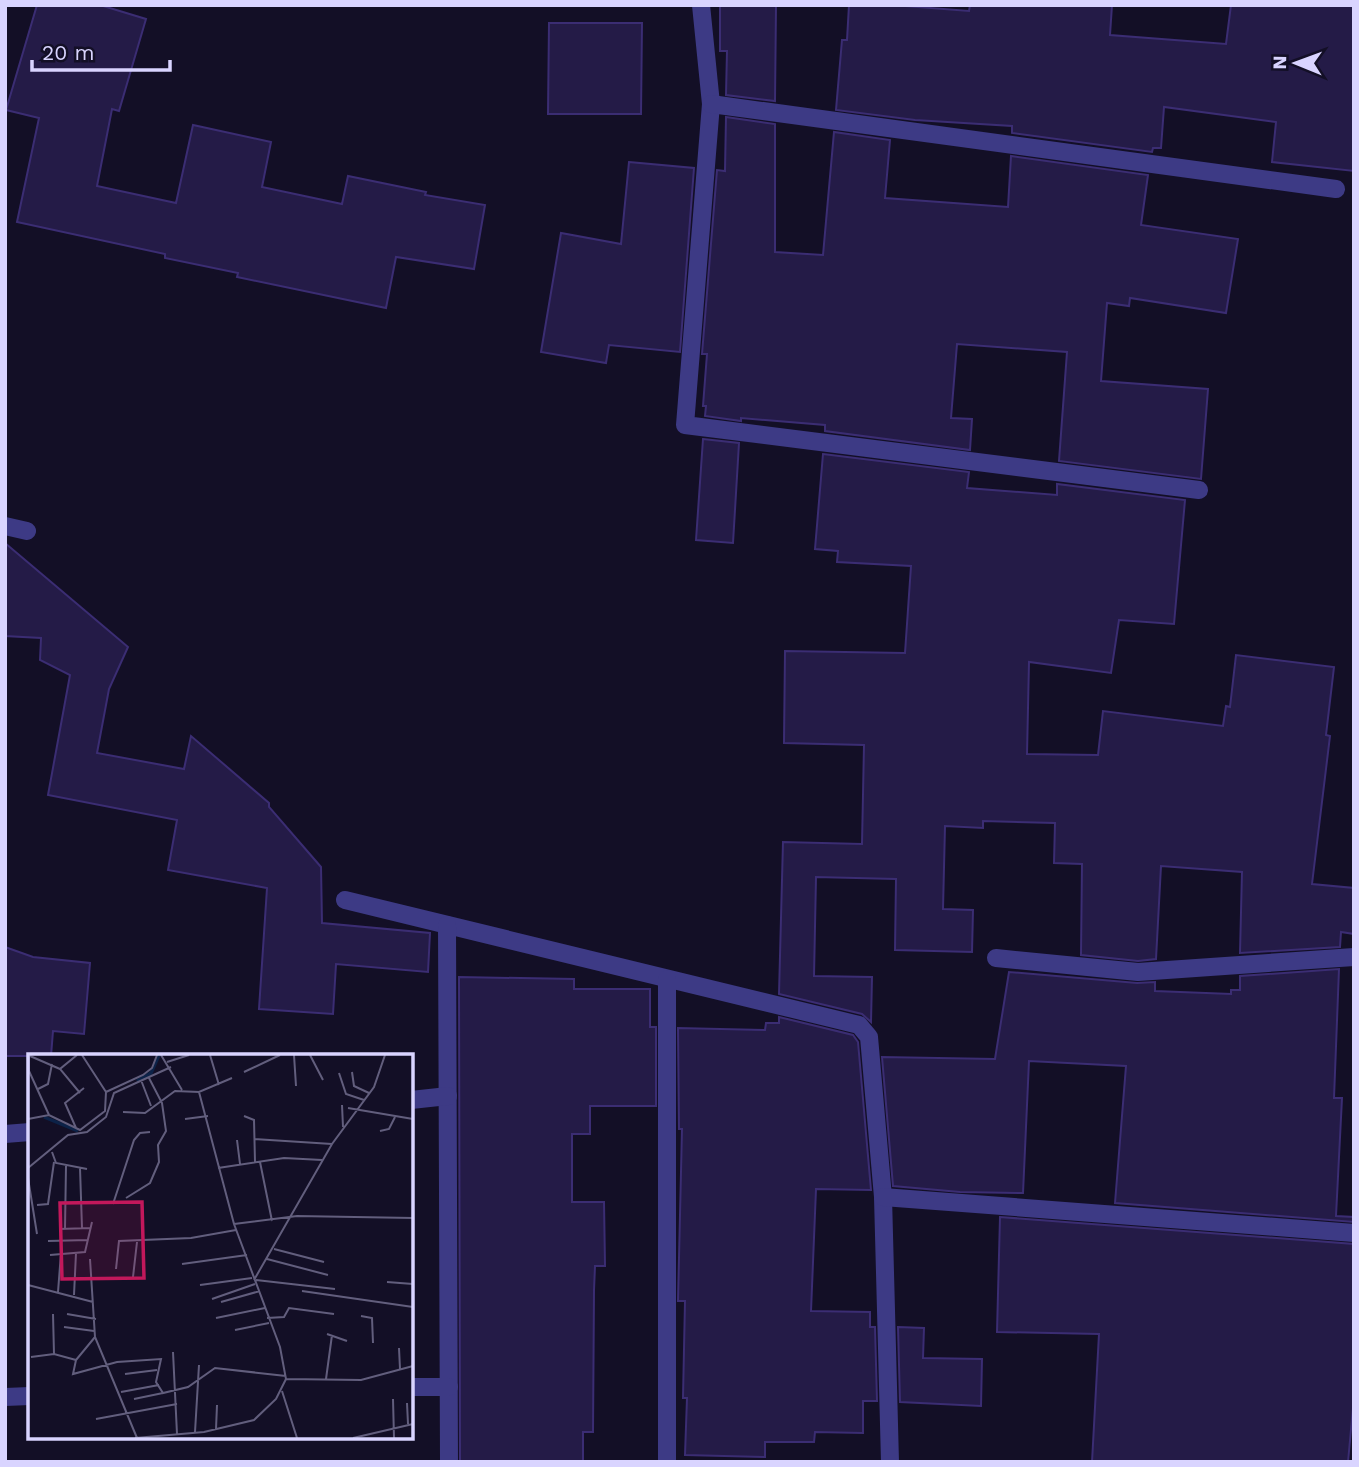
<svg xmlns="http://www.w3.org/2000/svg" width="1359" height="1467" font-family="'Work Sans',sans-serif">
	<style>
		.building { fill: #241b47; stroke: #3b2d73; stroke-width: 2 }
		.lines { fill: none; stroke-linecap: round; stroke-linejoin: round }
		.minor { stroke: #3d3a85; stroke-width: 18 }
		.inset-river { fill: none; stroke: #0c2248; stroke-width: 3.5 }
		.inset-road { fill: none; stroke: #625e7d; stroke-width: 2 }
		.view { fill: #c2185b; fill-opacity: 0.15; stroke: #c2185b; stroke-width: 3.5 }
		.inset-edge { fill: none; stroke: #d9d4ff; stroke-width: 3.5 }
	</style>
	<rect width="100%" height="100%" fill="#130f26"/>
	<g class="building">
		<path d="M 37,5 L 100,5 L 146,19 L 119,111 L 112,109 L 97,186 L 176,203 L 193,125 L 271,142 L 262,187 L 342,204 L 348,176 L 426,192 L 425,195 L 485,205 L 474,269 L 396,257 L 386,308 L 237,277 L 238,273 L 165,258 L 165,254 L 17,222 L 39,118 L 6,110 Z"/>
		<path d="M 720,5 L 776,5 L 775,101 L 726,95 L 727,51 L 720,51 Z"/>
		<path d="M 849,5 L 892,5 L 969,11 L 970,5 L 1112,5 L 1110,35 L 1226,44 L 1231,5 L 1354,5 L 1354,171 L 1272,162 L 1276,122 L 1164,107 L 1161,148 L 1153,148 L 1152,152 L 1012,133 L 1012,126 L 915,120 L 836,110 L 842,40 L 847,40 Z"/>
		<path d="M 549,23 L 642,23 L 641,114 L 548,114 Z"/>
		<path d="M 726,117 L 775,124 L 775,252 L 823,255 L 834,132 L 890,140 L 885,198 L 1008,207 L 1011,156 L 1148,175 L 1141,225 L 1238,239 L 1226,313 L 1130,298 L 1129,306 L 1107,303 L 1101,381 L 1208,389 L 1201,479 L 1059,461 L 1067,352 L 957,344 L 951,418 L 972,419 L 970,450 L 825,431 L 825,425 L 741,418 L 741,421 L 705,416 L 706,406 L 703,406 L 707,354 L 702,354 L 717,170 L 725,171 Z"/>
		<path d="M 629,162 L 694,168 L 680,352 L 609,345 L 606,363 L 541,352 L 561,233 L 621,244 Z"/>
		<path d="M 703,439 L 739,443 L 733,543 L 696,540 Z"/>
		<path d="M 823,454 L 969,472 L 967,488 L 1057,495 L 1057,484 L 1185,500 L 1174,624 L 1119,620 L 1111,673 L 1029,662 L 1027,754 L 1098,755 L 1103,711 L 1223,726 L 1226,706 L 1230,707 L 1236,655 L 1334,667 L 1326,735 L 1330,736 L 1312,884 L 1354,888 L 1354,934 L 1341,932 L 1340,947 L 1240,953 L 1242,872 L 1161,866 L 1156,959 L 1138,961 L 1081,955 L 1082,864 L 1054,863 L 1055,823 L 983,821 L 983,828 L 945,826 L 943,909 L 973,910 L 972,952 L 895,950 L 896,879 L 816,877 L 814,976 L 872,977 L 871,1022 L 862,1014 L 779,994 L 783,842 L 862,844 L 864,745 L 784,743 L 785,651 L 905,653 L 911,566 L 837,562 L 838,551 L 815,549 Z"/>
		<path d="M 5,543 L 128,647 L 109,689 L 97,753 L 184,769 L 191,736 L 269,803 L 269,807 L 321,867 L 322,923 L 430,933 L 428,972 L 336,964 L 333,1014 L 259,1009 L 267,888 L 168,870 L 177,820 L 48,795 L 70,675 L 40,660 L 41,638 L 5,636 Z"/>
		<path d="M 5,947 L 33,957 L 90,963 L 84,1034 L 53,1031 L 51,1056 L 5,1056 Z"/>
		<path d="M 1339,969 L 1334,1098 L 1342,1098 L 1336,1216 L 1354,1217 L 1354,1222 L 1115,1203 L 1126,1066 L 1029,1061 L 1023,1193 L 960,1192 L 893,1186 L 882,1057 L 995,1059 L 1009,972 L 1137,983 L 1155,982 L 1155,991 L 1231,994 L 1231,990 L 1240,990 L 1240,976 Z"/>
		<path d="M 459,977 L 574,979 L 574,989 L 650,989 L 650,1027 L 656,1027 L 656,1106 L 590,1106 L 590,1134 L 572,1134 L 572,1202 L 604,1202 L 605,1266 L 595,1266 L 594,1290 L 593,1432 L 583,1432 L 583,1462 L 460,1462 Z"/>
		<path d="M 779,1017 L 853,1035 L 858,1042 L 871,1190 L 816,1189 L 811,1311 L 870,1312 L 870,1327 L 875,1327 L 877,1401 L 863,1401 L 863,1433 L 815,1432 L 814,1442 L 765,1442 L 765,1457 L 685,1455 L 687,1398 L 683,1398 L 685,1301 L 678,1301 L 682,1129 L 679,1129 L 678,1028 L 765,1030 L 766,1023 L 779,1023 Z"/>
		<path d="M 1000,1217 L 1354,1244 L 1354,1397 L 1348,1462 L 1092,1462 L 1099,1334 L 997,1332 Z"/>
		<path d="M 898,1327 L 924,1328 L 923,1358 L 982,1359 L 981,1406 L 900,1402 Z"/>
	</g>
	<g class="lines">
		<g class="minor">
			<path d="M 701,5 L 711,104 L 685,425 L 1199,490"/>
			<path d="M 711,104 L 1336,189"/>
			<path d="M 5,526 L 27,531"/>
			<path d="M 345,900 L 859,1025 L 869,1037 L 883,1197 L 890,1462"/>
			<path d="M 447,925 L 449,1462"/>
			<path d="M 996,958 L 1138,972 L 1354,957"/>
			<path d="M 667,979 L 667,1462"/>
			<path d="M 411,1100 L 448,1096"/>
			<path d="M 5,1134 L 30,1132"/>
			<path d="M 883,1197 L 1354,1233"/>
			<path d="M 411,1387 L 449,1387"/>
			<path d="M 5,1397 L 30,1396"/>
		</g>
	</g>
	<g transform="translate(28 1054)">
		<rect width="385" height="385" fill="#130f26"/>
		<path class="inset-river" d="M 109,27 L 123,19 L 131,1M 16,63 L 50,77"/>
		<path class="inset-road" d="M 49,1 L 32,15 L 52,39M 54,1 L 78,38M 133,1 L 154,36M 182,1 L 191,31M 266,1 L 268,32M 282,1 L 295,26M 1,2 L 1,17 L 21,61M 2,2 L 32,15M 139,8 L 161,1M 216,18 L 252,1M 324,18 L 326,32 L 341,39M 311,19 L 318,40 L 336,46M 113,26 L 123,52M 10,35 L 20,30 L 24,10M 314,51 L 315,73M 320,54 L 385,65M 95,58 L 117,59 L 147,37 L 171,38 L 204,24M 216,62 L 226,66 L 227,108M 0,65 L 21,61 L 52,76 L 77,57 L 78,38 L 115,21 L 124,14 L 129,1M 157,65 L 180,62M 48,74 L 37,49 L 56,34M 352,77 L 361,75 L 367,63M 226,85 L 304,90M 209,86 L 212,110M 24,98 L 28,109 L 59,115M 232,108 L 244,167M 0,114 L 40,81 L 59,78 L 78,63 L 86,39 L 143,13M 52,114 L 54,174M 190,114 L 256,104 L 294,106M 0,124 L 9,180M 98,144 L 122,129 L 131,108 L 130,91 L 138,77 L 134,49 L 121,24M 85,150 L 106,86 L 112,79 L 122,78M 9,151 L 20,150 L 26,108M 206,170 L 269,162 L 385,164M 37,174 L 38,112M 31,175 L 63,174M 20,187 L 60,186M 246,195 L 296,208M 22,201 L 57,198 L 64,168M 62,205 L 67,283 L 109,384M 239,205 L 300,221M 154,210 L 219,201M 88,215 L 91,187 L 163,184 L 208,176M 105,223 L 109,188M 226,226 L 304,90 L 346,33 L 357,1M 228,226 L 307,235M 359,228 L 385,230M 0,231 L 65,248M 172,231 L 224,224M 274,237 L 385,253M 30,238 L 33,199M 46,241 L 48,199M 184,245 L 227,230M 193,248 L 232,237M 25,260 L 26,300M 39,260 L 68,265M 333,262 L 344,264 L 345,289M 188,264 L 237,254M 239,264 L 256,263 L 261,254 L 306,260M 36,273 L 66,277M 207,276 L 241,269M 299,280 L 319,287M 67,283 L 48,306 L 45,320 L 89,308 L 133,305 L 128,328 L 135,339 L 160,333 L 187,314 L 258,322M 371,294 L 372,315M 145,298 L 149,380M 3,303 L 26,300 L 48,306M 97,320 L 129,316M 258,325 L 333,326 L 385,312M 298,325 L 304,281M 254,337 L 269,384M 93,338 L 131,331M 106,345 L 135,339M 365,345 L 366,384M 379,349 L 380,370M 68,365 L 149,350M 188,375 L 189,351M 167,378 L 171,311M 107,384 L 176,378 L 226,366 L 248,345 L 258,325 L 252,293 L 206,170 L 171,38M 325,384 L 385,370"/>
		<path class="view" d="M 114,148 L 116,224 L 34,225 L 32,149 Z"/>
		<rect width="385" height="385" class="inset-edge"/>
	</g>
	<rect width="1359" height="1467" fill="none" stroke="#d9d4ff" stroke-width="14"/>
	<g transform="translate(1296 63) rotate(271)" stroke="#130f26" stroke-width="5" paint-order="stroke">
	<path d="M0-5L12 26L0 18L-12 26Z" fill="#d9d4ff"/>
	<text y="-10" font-size="19" font-weight="bold" text-anchor="middle" fill="#d9d4ff">N</text>
	</g>
	<path d="M32 60v10h138v-10" fill="none" stroke="#d9d4ff" stroke-width="3.5"/>
	<text x="42" y="60" font-size="21" fill="#d9d4ff" stroke="#130f26" stroke-width="5" paint-order="stroke">20 m</text>
</svg>
